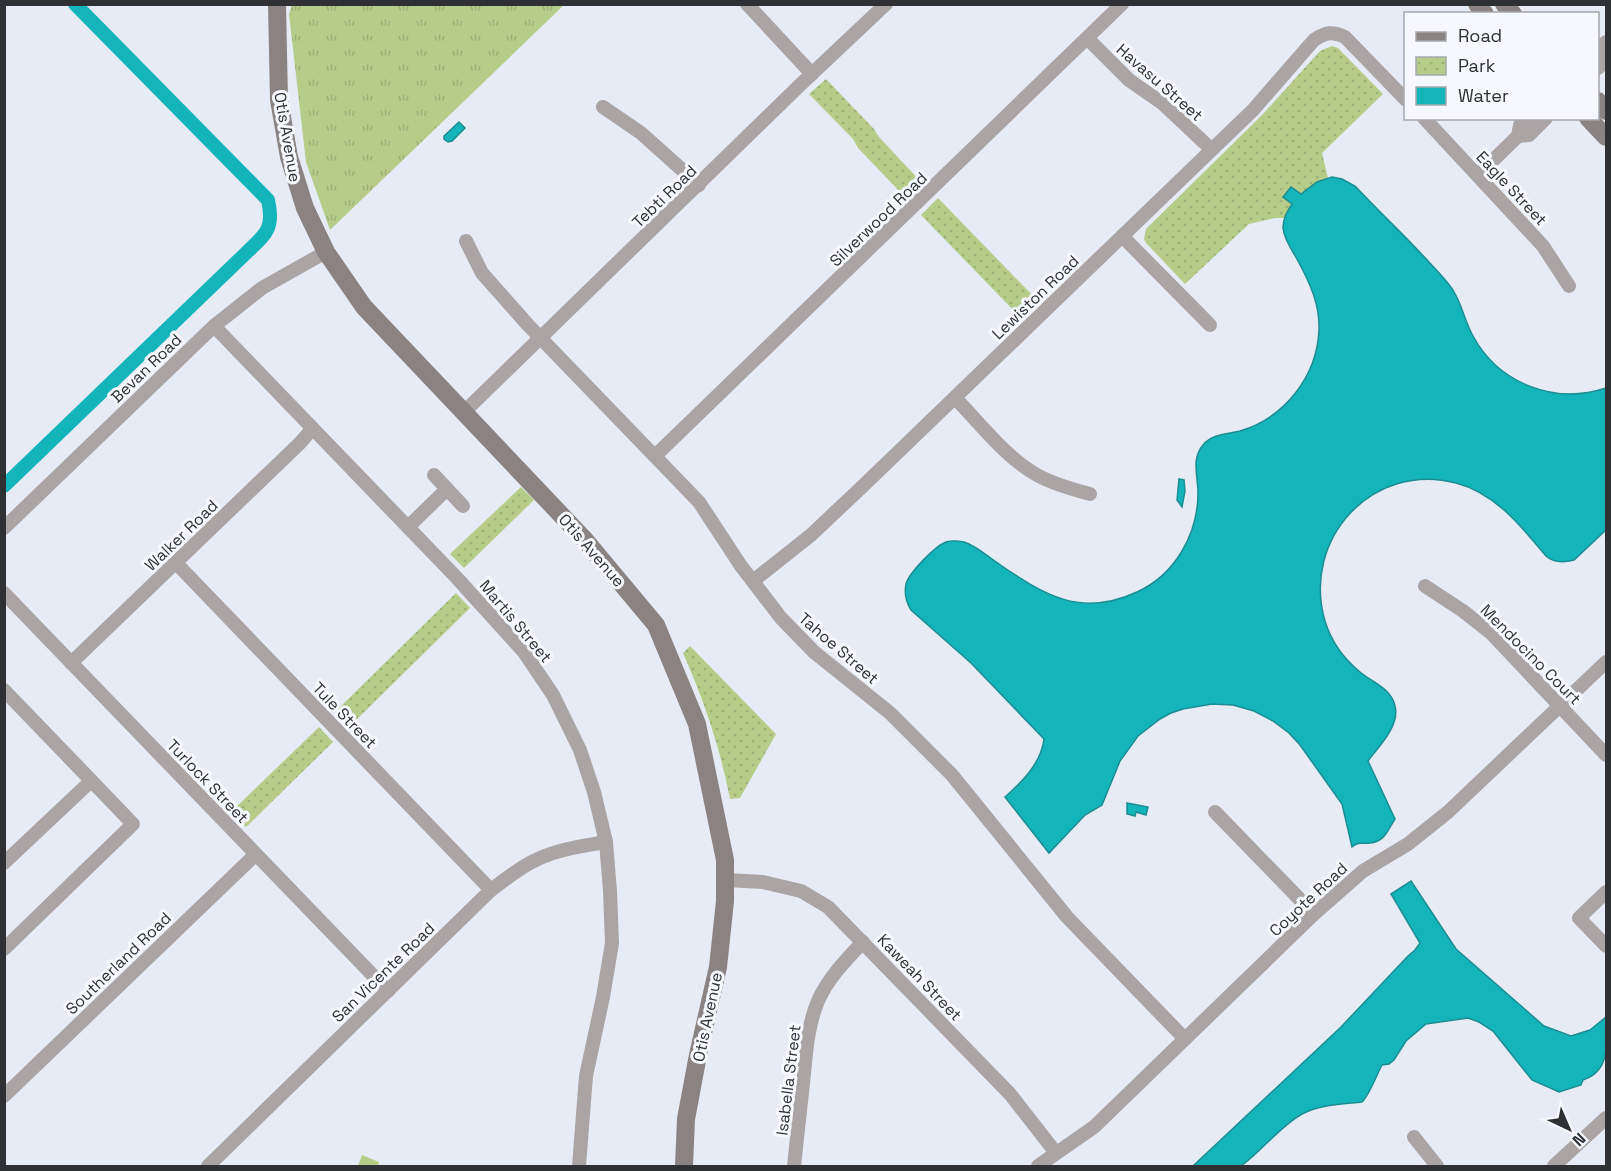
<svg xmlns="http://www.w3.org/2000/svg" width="1611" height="1171" font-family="'Space Grotesk',sans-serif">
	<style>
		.grass { fill: url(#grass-tufts) }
		.park { fill: url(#park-dots) }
		.garden { fill: #b5cd89 }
		.water { fill: #13b5bb; stroke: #1b8d92; stroke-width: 1.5 }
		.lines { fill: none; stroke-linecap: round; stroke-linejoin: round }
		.canal { stroke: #13b5bb; stroke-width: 14 }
		.street { stroke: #aaa5a4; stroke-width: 14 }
		.secondary { stroke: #8b8381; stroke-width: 18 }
		.labels { text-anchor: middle; stroke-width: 6; stroke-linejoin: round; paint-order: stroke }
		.street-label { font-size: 16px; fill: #2e3034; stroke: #f5f8fe }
	</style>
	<defs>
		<pattern id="grass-tufts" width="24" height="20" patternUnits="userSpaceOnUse" patternTransform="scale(1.5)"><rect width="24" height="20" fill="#b5cd89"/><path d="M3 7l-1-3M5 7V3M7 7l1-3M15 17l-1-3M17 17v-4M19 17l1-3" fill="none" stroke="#9cb077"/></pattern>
		<pattern id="park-dots" width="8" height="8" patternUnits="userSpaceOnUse" patternTransform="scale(1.5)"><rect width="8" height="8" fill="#b5cd89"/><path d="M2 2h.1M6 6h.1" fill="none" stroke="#9cb077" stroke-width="1.8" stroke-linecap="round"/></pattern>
	</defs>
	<rect width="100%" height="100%" fill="#e6ebf5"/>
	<path class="grass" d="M 292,5 L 292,4 L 564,5 L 330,230 L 306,162 L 289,14 Z"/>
	<g class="park">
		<path d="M 1332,46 L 1338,48 L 1383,94 L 1322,153 L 1328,178 L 1317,182 L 1301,195 L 1291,187 L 1292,204 L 1285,218 L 1275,218 L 1249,224 L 1185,284 L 1146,243 L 1144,239 L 1146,229 L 1262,115 L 1320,51 Z"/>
		<path d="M 826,79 L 874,129 L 879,137 L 922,183 L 906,198 L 858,148 L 853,139 L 809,94 Z"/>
		<path d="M 938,198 L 1038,301 L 1021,318 L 921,215 Z"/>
		<path d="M 521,487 L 534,500 L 464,568 L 450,554 Z"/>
		<path d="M 456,593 L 470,608 L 350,726 L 335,712 Z"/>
		<path d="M 690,646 L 776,734 L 740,798 L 730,799 C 720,747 704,701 683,653 Z"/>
		<path d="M 319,727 L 333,742 L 246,827 L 231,812 Z"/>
	</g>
	<path class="garden" d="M 362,1155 L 379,1162 L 378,1166 L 358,1166 Z"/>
	<g class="water">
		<path d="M 459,122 L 465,128 L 452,141 L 448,142 L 444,139 L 444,136 Z"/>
		<path d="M 1332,177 L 1342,179 L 1355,186 C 1385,218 1418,248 1447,282 C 1461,298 1463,318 1473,336 C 1499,384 1555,405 1606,388 L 1606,530 L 1574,560 C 1563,563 1554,563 1546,556 C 1521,526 1495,493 1456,483 C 1373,461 1301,539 1325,621 C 1331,641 1344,659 1360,672 C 1373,683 1391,688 1395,706 C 1400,726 1379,746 1368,761 L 1395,819 C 1388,829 1385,842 1370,843 C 1362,844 1359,841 1352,847 L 1342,804 L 1300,745 L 1289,733 L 1273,721 L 1254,711 L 1233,705 L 1212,704 L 1183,709 L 1171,713 L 1160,719 L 1138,736 L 1120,761 L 1102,805 L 1085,815 L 1049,853 L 1005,797 C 1023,781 1041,763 1044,739 L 971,663 L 911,610 C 906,602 904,594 906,584 C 909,573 935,546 946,542 C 952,540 959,541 964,542 C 977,546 988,557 999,564 C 1044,595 1081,618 1137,592 C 1175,575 1198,534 1198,493 C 1198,476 1191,459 1203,445 C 1212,434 1227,434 1240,431 C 1284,418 1317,377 1319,330 C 1320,305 1310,283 1298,261 C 1293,251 1284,240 1283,228 C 1283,218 1287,212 1292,204 L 1283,197 L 1291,187 L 1301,194 L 1317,182 Z"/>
		<path d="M 1179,479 L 1184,480 L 1185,491 L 1182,507 L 1177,500 Z"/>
		<path d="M 1127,803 L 1148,807 L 1146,815 L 1136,812 L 1135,816 L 1127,814 Z"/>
		<path d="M 1411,881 L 1456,949 L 1544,1026 L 1571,1036 L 1590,1030 L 1606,1017 C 1607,1042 1611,1071 1583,1080 L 1581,1085 L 1559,1092 L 1532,1080 L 1493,1031 L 1479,1022 L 1468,1018 L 1426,1024 L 1406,1041 L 1394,1060 L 1389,1064 L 1382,1065 C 1377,1074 1369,1096 1362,1102 C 1343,1104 1321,1104 1302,1114 C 1279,1127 1262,1151 1241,1166 L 1193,1166 L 1341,1027 L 1408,956 L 1415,950 L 1420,943 L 1391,894 Z"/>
	</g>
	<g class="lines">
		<path class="canal" d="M 4,486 L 244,255 C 264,235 275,231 268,200 L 75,4"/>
		<g class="street">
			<path d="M 747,4 L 812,74"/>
			<path d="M 1088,39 L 1129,80 L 1162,103 L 1211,149"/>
			<path d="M 1598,51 L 1606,42"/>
			<path d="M 1598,68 L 1606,60"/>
			<path d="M 603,107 L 641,133 L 699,185"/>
			<path d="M 1424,118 L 1543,246 L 1569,286"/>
			<path d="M 1518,136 L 1529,135 L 1546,118"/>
			<path d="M 1478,175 L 1518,136 L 1520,125 L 1527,118"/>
			<path d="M 1122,236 L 1210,325"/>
			<path d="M 466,241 L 482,273 L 528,325 L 699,502 L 741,566 L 781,618 L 814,652 L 890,713 L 952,775 L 1067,917 L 1185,1039"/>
			<path d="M 214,326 L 456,577 L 524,652 L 553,695 L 580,750 L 594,792 L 606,842 L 610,891 L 612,943 L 603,997 L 586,1076 L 579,1166"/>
			<path d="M 955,398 C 980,423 1005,457 1037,475 C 1053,484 1071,489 1090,494"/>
			<path d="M 464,412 L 800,85 L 886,4"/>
			<path d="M 655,456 L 1122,4"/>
			<path d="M 434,475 L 463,506"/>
			<path d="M 408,527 L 447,489"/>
			<path d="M 4,528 L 214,326 L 262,288 L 326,252"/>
			<path d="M 176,563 L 491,890"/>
			<path d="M 753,581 L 811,535 L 865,484 L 1253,110 L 1314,40 C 1326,32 1332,31 1345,37 L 1406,100"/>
			<path d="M 1425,586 L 1463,611 L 1491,633 L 1606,755"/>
			<path d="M 4,593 L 388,991"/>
			<path d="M 71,663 L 300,443 L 312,429"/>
			<path d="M 4,690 L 133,824 L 4,949"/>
			<path d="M 1215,812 L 1314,914"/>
			<path d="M 4,863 L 91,781"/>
			<path d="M 726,880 L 763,882 L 801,891 L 828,907 L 1010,1094 L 1056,1153"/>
			<path d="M 1606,892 L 1579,918 L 1606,946"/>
			<path d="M 4,1096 L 255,855"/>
			<path d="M 1414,1137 L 1437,1166"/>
			<path d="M 208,1166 L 491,890 C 506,879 521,866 538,859 C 559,849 584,846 606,842"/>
			<path d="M 794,1166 C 797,1139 800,1111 803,1083 C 806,1055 807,1027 818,1001 C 828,978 846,960 863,942"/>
			<path d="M 1038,1166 L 1094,1127 L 1314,914 L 1363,871 L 1408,844 L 1448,812 L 1606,662"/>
			<path d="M 1554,1166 L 1606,1118"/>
		</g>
		<g class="secondary">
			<path d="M 277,4 L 279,100 L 289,157 L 305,208 L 326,252 L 364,307 L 585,540 L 656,625 L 697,724 L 725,860 L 725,901 L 718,967 L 698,1055 L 686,1119 L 684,1166"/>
			<path d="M 1477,4 L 1485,14"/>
			<path d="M 1504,4 L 1513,14"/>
			<path d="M 1598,101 L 1606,111"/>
			<path d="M 1588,118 L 1606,137"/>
		</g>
	</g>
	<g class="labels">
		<g class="street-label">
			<text transform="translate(1160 82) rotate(41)" y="6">Havasu Street</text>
			<text transform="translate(288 137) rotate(80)" y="6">Otis Avenue</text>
			<text transform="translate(1512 188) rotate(47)" y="6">Eagle Street</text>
			<text transform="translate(664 196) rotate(-44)" y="6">Tebti Road</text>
			<text transform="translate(878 219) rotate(-44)" y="6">Silverwood Road</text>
			<text transform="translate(1035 297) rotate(-44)" y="6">Lewiston Road</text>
			<text transform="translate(146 368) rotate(-44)" y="6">Bevan Road</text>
			<text transform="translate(181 535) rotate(-44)" y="6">Walker Road</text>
			<text transform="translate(592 550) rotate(49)" y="6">Otis Avenue</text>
			<text transform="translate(516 621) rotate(50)" y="6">Martis Street</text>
			<text transform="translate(839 648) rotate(41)" y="6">Tahoe Street</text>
			<text transform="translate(1531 654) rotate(45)" y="6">Mendocino Court</text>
			<text transform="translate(345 715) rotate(46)" y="6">Tule Street</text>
			<text transform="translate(208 781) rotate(46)" y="6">Turlock Street</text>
			<text transform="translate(1308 899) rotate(-43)" y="6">Coyote Road</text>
			<text transform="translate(118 963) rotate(-44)" y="6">Southerland Road</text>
			<text transform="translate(383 972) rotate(-44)" y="6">San Vicente Road</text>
			<text transform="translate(920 977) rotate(46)" y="6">Kaweah Street</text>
			<text transform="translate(707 1017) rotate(-78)" y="6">Otis Avenue</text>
			<text transform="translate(788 1080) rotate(-83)" y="6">Isabella Street</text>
		</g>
	</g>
	<rect width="1611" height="1171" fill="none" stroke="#2e3034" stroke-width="12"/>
	<rect x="1404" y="12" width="195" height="108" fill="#f5f8fe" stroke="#a5a8ad" stroke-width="1.5"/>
	<rect x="1416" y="32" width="30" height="9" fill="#8b8381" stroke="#a5a8ad" stroke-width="1.5"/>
	<text x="1458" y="42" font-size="18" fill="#2e3034">Road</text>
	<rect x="1416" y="57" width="30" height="18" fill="url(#park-dots)" stroke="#a5a8ad" stroke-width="1.5"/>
	<text x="1458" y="72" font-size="18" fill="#2e3034">Park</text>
	<rect x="1416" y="87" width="30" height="18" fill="#13b5bb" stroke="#a5a8ad" stroke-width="1.5"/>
	<text x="1458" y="102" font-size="18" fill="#2e3034">Water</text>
	<g transform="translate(1569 1129) rotate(136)" stroke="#f5f8fe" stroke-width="4.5" paint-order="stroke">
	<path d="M0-4.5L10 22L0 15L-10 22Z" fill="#2e3034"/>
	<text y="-9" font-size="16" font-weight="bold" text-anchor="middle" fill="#2e3034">N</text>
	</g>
</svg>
